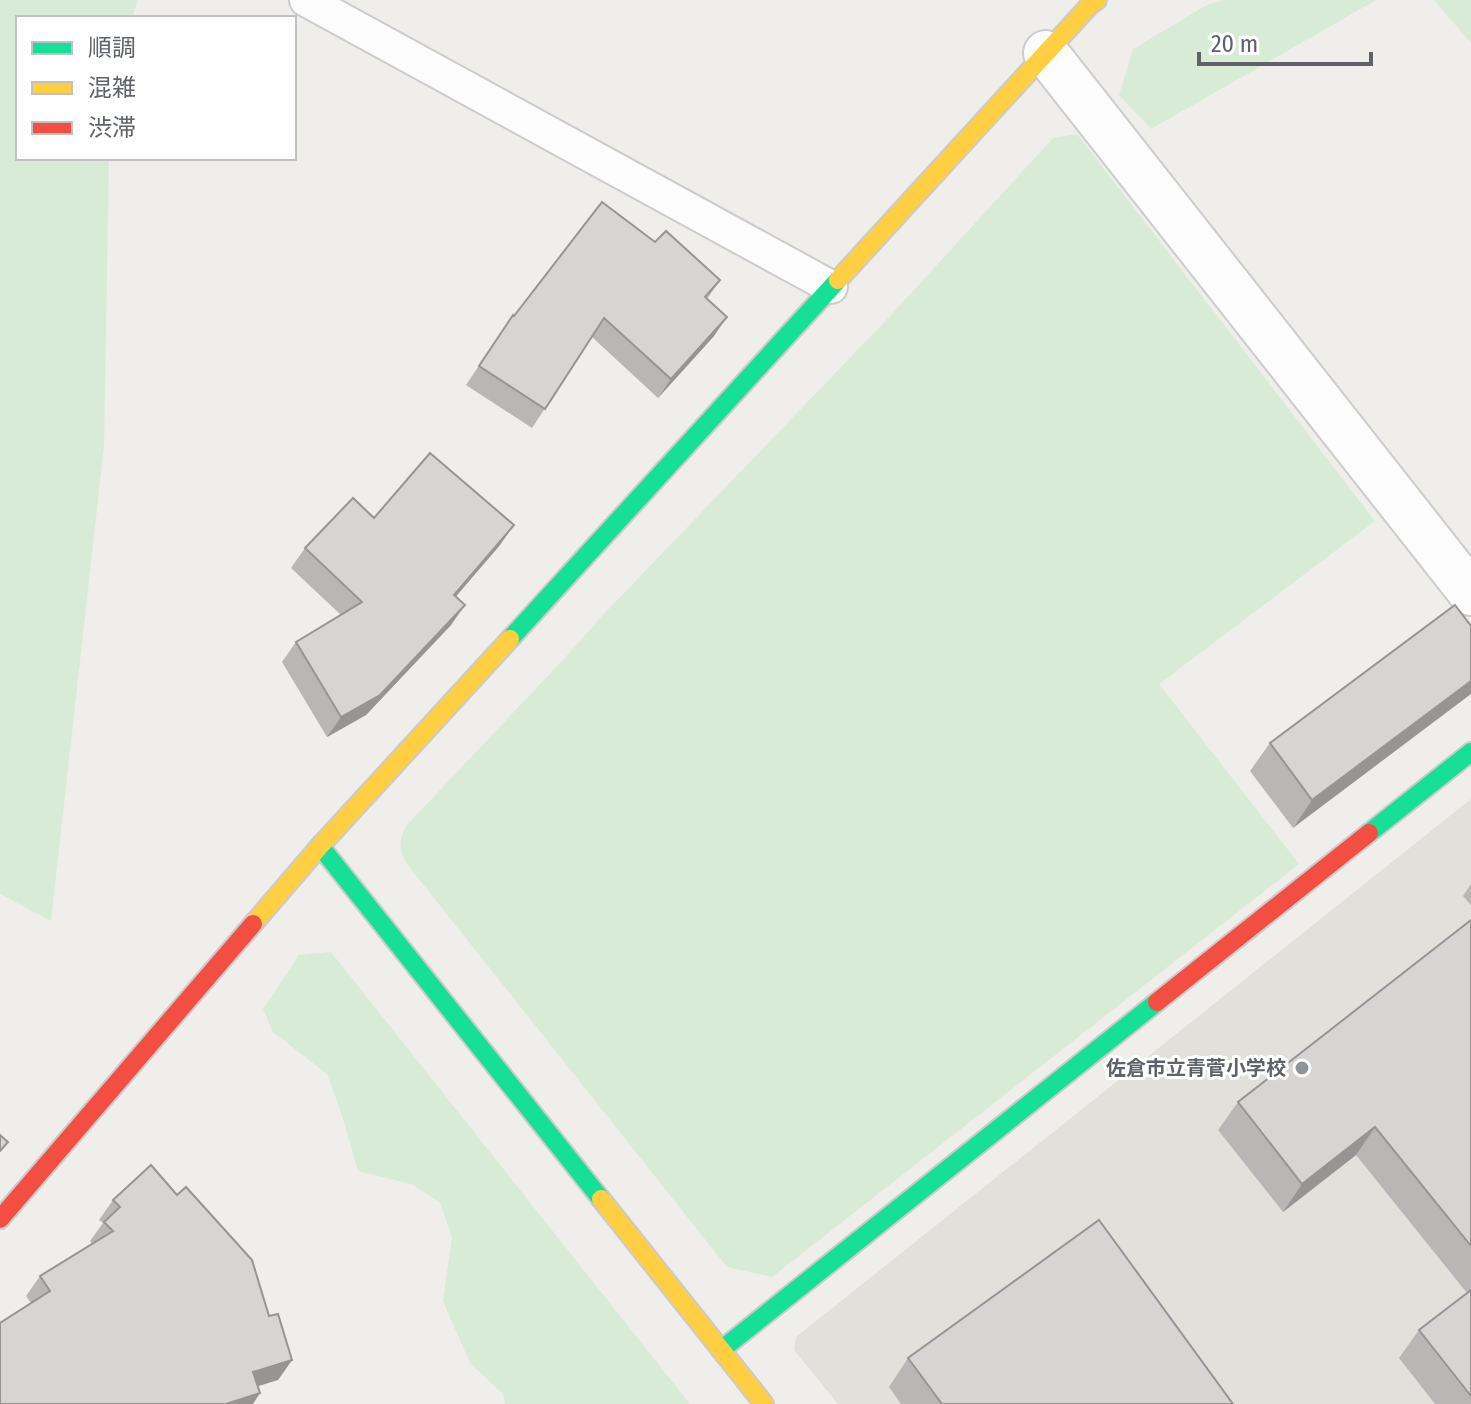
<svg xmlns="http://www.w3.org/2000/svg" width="1471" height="1404" font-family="'Fira Sans Condensed','Noto Sans JP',sans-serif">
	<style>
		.education { fill: #e2e0da }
		.green { fill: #d8ebd6 }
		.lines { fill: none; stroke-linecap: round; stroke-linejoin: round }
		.lane-casing { stroke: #cbcccc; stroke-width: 36 }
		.street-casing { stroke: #cbcccc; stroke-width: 48 }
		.fast-casing { stroke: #cacacb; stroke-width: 22 }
		.slow-casing { stroke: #cacacb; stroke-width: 22 }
		.jam-casing { stroke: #cacacb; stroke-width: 22 }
		.lane { stroke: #fdfcfc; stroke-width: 32 }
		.street { stroke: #fdfcfc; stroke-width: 44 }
		.fast { stroke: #16e098; stroke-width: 18 }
		.slow { stroke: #ffcf43; stroke-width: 18 }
		.jam { stroke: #f24e42; stroke-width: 18 }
		.wall { fill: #b8b7b5 }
		.shaded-wall { fill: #969594 }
		.building { fill: #d6d5d3; stroke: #969594; stroke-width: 2 }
		.poi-dot { fill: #919496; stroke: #fff; stroke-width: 3 }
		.labels { text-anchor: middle; stroke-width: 6; stroke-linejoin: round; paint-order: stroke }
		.poi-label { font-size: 20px; font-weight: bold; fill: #5f6368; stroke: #fff; text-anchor: end }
	</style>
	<rect width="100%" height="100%" fill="#efeeea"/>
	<path class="education" d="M 1471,799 L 1471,1404 L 838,1404 L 794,1350 L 796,1337 Z"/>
	<g class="green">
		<path d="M 0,0 L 137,0 L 133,18 L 18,18 L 18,158 L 109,158 L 104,446 L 51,921 L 0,894 Z"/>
		<path d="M 1224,0 L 1376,0 L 1151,129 L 1119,95 L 1133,49 L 1207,5 Z"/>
		<path d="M 1434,0 L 1471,0 L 1471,43 Z"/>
		<path d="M 1077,134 L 1375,521 L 1159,684 L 1299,864 L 772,1277 L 727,1267 L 407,864 C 398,852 399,839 406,826 L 562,661 L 602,616 L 892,314 L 1053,138 Z"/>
		<path d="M 331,952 L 690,1404 L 505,1404 L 503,1394 L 470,1363 L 443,1301 L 452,1237 L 440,1203 L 411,1184 L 358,1171 L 341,1112 L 327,1074 L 273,1032 L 263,1009 L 299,955 Z"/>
	</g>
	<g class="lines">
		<defs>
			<path id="lane" d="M 306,0 L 831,287"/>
			<path id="street" d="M 1046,53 L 1471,593"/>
			<g id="fast">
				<path d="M 510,639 L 838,280"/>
				<path d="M 1369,833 L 1471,752"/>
				<path d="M 320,846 L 601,1199"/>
				<path d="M 721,1350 L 1157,1002"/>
			</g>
			<g id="slow">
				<path d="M 838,280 L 1090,5 L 1097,0"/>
				<path d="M 253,924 L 320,846 L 510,639"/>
				<path d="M 601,1199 L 764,1404"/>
			</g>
			<g id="jam">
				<path d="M 1157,1002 L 1369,833"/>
				<path d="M 0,1219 L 253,924"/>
			</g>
		</defs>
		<use href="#lane" class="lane-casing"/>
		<use href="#street" class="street-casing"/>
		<use href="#fast" class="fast-casing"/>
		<use href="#slow" class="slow-casing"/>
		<use href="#jam" class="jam-casing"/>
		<use href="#lane" class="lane"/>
		<use href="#street" class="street"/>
		<use href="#fast" class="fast"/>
		<use href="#slow" class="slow"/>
		<use href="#jam" class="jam"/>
	</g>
	<g class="wall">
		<path d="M 655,242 L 720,280 L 707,299 L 714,336 L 658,398 L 592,337 L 532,428 L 466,385 L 513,315 L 514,316 Z"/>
		<path d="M 374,518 L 500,545 L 456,596 L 451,625 L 366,715 L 327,737 L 282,662 L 296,642 L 341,615 L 291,568 L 305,548 Z"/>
		<path d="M 1455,605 L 1293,828 L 1250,771 L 1270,743 Z"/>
		<path d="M 1471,884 L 1471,905 L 1463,896 Z"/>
		<path d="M 1471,920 L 1471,1404 L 1435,1404 L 1399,1358 L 1419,1330 L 1467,1293 L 1356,1155 L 1283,1212 L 1218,1130 L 1238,1102 Z"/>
		<path d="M 113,1200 L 269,1316 L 292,1360 L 278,1380 L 31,1303 L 26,1296 L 40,1276 L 92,1244 L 90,1241 L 103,1223 L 99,1220 Z"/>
		<path d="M 908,1358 L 1233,1404 L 901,1404 L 889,1387 Z"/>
	</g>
	<g class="shaded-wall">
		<path d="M 727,317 L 714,336 L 658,398 L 671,379 Z"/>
		<path d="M 514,525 L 500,545 L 440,615 L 454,595 Z"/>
		<path d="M 465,605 L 451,625 L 366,715 L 327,737 L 341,717 Z"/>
		<path d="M 1471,681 L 1471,694 L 1293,828 L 1312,800 Z"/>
		<path d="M 1375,1127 L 1356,1155 L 1283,1212 L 1302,1184 Z"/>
		<path d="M 292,1360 L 278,1380 L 239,1392 L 253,1372 Z"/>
		<path d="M 260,1393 L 253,1404 L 226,1404 Z"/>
	</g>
	<g class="building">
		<path d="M 602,202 L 655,242 L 666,231 L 720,280 L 705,297 L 727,317 L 671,379 L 604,318 L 545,409 L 479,366 L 513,315 L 514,316 Z"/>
		<path d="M 430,453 L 514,525 L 454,595 L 465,605 L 380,695 L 341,717 L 296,642 L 362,602 L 305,548 L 353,498 L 374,518 Z"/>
		<path d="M 1455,605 L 1471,626 L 1471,681 L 1312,800 L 1270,743 Z"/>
		<path d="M 1471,920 L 1471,1246 L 1375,1127 L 1302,1184 L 1238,1102 Z"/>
		<path d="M 0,1135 L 8,1142 L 0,1151 Z"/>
		<path d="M 151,1165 L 177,1195 L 186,1187 L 252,1260 L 269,1316 L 278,1314 L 292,1360 L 253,1372 L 260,1393 L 226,1404 L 0,1404 L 0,1323 L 50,1291 L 40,1276 L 113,1231 L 104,1222 L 120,1207 L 113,1200 Z"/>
		<path d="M 1099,1220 L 1233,1404 L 942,1404 L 908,1358 Z"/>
		<path d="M 1471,1290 L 1471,1396 L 1419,1330 Z"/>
	</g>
	<circle class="poi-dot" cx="1302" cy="1068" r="8"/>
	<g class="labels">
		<g class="poi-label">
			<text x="1286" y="1075">佐倉市立青菅小学校</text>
		</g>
	</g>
	<rect x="16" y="16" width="280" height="144" fill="#ffffff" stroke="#bfc1c3" stroke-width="2"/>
	<rect x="32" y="42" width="40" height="12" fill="#16e098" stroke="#bfc1c3" stroke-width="2"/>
	<text x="88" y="56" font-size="24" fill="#5f6368">順調</text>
	<rect x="32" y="82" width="40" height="12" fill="#ffcf43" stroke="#bfc1c3" stroke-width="2"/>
	<text x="88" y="96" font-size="24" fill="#5f6368">混雑</text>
	<rect x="32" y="122" width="40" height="12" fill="#f24e42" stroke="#bfc1c3" stroke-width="2"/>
	<text x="88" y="136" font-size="24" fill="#5f6368">渋滞</text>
	<path d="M1199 52v12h172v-12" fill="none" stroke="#5f6368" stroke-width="4"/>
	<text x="1211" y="52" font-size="24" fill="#5f6368" stroke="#ffffff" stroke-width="6" paint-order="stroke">20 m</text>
</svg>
